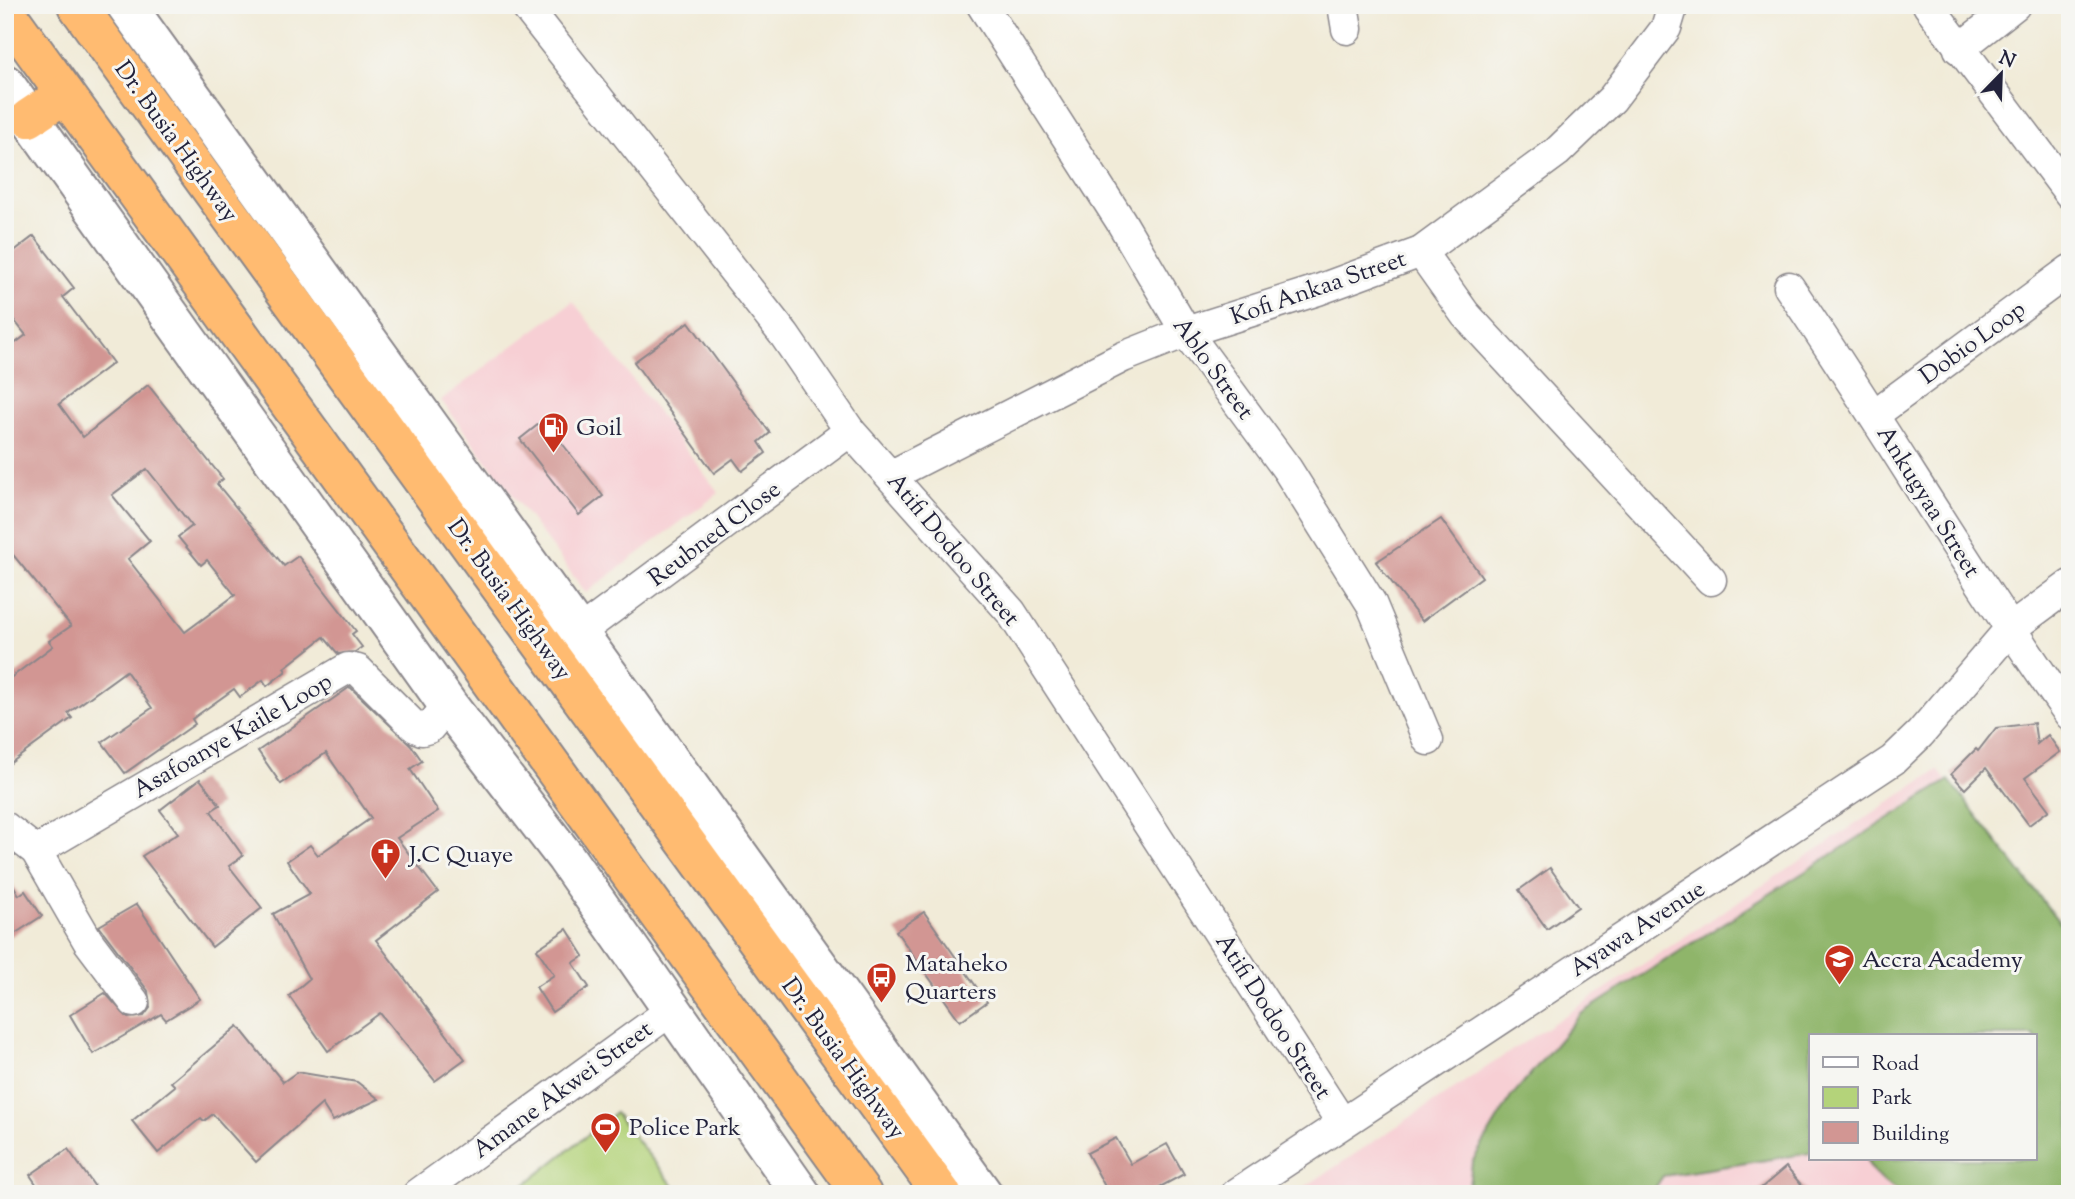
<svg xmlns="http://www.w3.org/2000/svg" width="2075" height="1199" font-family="'Sorts Mill Goudy',serif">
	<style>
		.built { fill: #f7cfd4; fill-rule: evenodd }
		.green { fill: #b4d37a; stroke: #6b7a5a; stroke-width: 2 }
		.forest { fill: #8fb56a; stroke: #586c52; stroke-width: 2 }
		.building { fill: #d29693; fill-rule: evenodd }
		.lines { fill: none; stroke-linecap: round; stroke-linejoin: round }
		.minor-casing { stroke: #8a868a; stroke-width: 33 }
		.tertiary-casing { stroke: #8a868a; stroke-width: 42 }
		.trunk-casing { stroke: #8a868a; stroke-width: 42 }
		.minor { stroke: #fff; stroke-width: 30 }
		.tertiary { stroke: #fff; stroke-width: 38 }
		.trunk { stroke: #ffbb71; stroke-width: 38 }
		.labels { text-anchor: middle; stroke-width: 6; stroke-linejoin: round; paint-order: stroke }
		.street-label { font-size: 24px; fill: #22223b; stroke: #f6f6f2 }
		.poi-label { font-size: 24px; fill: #22223b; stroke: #f6f6f2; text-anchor: start }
	</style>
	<rect width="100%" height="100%" fill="#f6f6f2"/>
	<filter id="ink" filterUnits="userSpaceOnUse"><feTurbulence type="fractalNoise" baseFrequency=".0143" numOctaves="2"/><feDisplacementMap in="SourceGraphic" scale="14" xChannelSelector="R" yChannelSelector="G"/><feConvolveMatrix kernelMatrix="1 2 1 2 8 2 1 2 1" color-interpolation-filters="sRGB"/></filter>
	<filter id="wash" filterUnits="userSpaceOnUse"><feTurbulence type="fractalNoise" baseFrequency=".00686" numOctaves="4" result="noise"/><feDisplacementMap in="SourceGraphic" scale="28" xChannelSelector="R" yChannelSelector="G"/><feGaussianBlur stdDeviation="1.57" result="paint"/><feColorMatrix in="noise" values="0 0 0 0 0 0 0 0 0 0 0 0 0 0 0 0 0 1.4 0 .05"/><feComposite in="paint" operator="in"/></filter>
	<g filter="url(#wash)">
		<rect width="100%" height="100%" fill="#f1ebd8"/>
		<g class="built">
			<path d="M 573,301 L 719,493 L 586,593 L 441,400 Z"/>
			<path d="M 1938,770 L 2070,936 L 2070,1194 L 1294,1194 ZM 1811,1036 L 2035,1036 L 2035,1159 L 1811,1159 Z"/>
		</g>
		<path class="green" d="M 615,1113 L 680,1194 L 513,1194 Z"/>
		<path class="forest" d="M 1949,780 L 2070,936 L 2070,1194 L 1907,1194 C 1889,1189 1874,1176 1866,1159 L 2035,1159 L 2035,1036 L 1811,1036 L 1811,1153 L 1663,1176 L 1651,1194 L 1468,1194 L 1472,1162 L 1511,1097 L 1581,1014 Z"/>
		<g id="blocks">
			<g class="building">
				<path d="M 34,236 L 74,288 L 63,297 L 113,363 L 59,404 L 83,437 L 148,385 L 223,479 L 217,484 L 284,566 L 298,556 L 356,631 L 352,634 L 362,647 L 355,652 L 338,654 L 324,637 L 284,668 L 286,671 L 267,686 L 263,680 L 240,697 L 234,689 L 192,719 L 195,724 L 125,773 L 102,742 L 152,708 L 126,671 L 68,713 L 72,718 L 5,767 L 5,682 L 53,646 L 49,641 L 71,626 L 5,545 L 5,351 L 26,335 L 5,309 L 5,258 ZM 147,469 L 192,526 L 178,537 L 201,565 L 207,560 L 235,595 L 185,632 L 128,559 L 150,541 L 112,495 Z"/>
				<path d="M 689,322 L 770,433 L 759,442 L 766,453 L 742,471 L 733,459 L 714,473 L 634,362 Z"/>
				<path d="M 544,420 L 603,496 L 579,515 L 520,439 Z"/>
				<path d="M 1441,519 L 1482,577 L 1422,621 L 1376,562 Z"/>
				<path d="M 350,687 L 411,745 L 422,761 L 410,769 L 438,811 L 397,838 L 438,892 L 376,940 L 465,1059 L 435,1081 L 380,1013 L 328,1051 L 289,996 L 309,979 L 273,914 L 310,894 L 287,861 L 310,845 L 318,855 L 371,818 L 326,753 L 281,784 L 258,751 Z"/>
				<path d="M 2034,723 L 2037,744 L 2048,735 L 2060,752 L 2025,778 L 2049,810 L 2029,825 L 1986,768 L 1965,789 L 1951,774 L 1976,749 L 1978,751 L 1996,728 Z"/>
				<path d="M 200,779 L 220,805 L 211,811 L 243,856 L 229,866 L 262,908 L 212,947 L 142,856 L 178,833 L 160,810 Z"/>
				<path d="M 1550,868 L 1578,907 L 1547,929 L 1519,890 Z"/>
				<path d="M 5,871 L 19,895 L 25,891 L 42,916 L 5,940 Z"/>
				<path d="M 137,904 L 200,999 L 166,1020 L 161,1014 L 93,1054 L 70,1015 L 105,993 L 128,1018 L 144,1016 L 150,1008 L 148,991 L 99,926 Z"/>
				<path d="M 924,912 L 987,1002 L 960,1021 L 896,931 Z"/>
				<path d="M 567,929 L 584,956 L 573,963 L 589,987 L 552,1012 L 536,987 L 554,975 L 537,949 Z"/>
				<path d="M 238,1026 L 283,1082 L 297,1072 L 357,1082 L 379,1099 L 333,1121 L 322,1104 L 256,1162 L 213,1114 L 204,1121 L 201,1118 L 158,1153 L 132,1121 L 175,1086 L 171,1082 Z"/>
				<path d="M 1116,1138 L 1131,1164 L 1167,1144 L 1184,1174 L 1147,1194 L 1109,1194 L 1087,1153 Z"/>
				<path d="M 68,1149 L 100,1194 L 43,1194 L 30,1175 Z"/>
				<path d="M 1786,1167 L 1809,1194 L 1754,1194 Z"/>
			</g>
		</g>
	</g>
	<g filter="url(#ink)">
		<use href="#blocks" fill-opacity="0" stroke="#8a868a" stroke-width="2"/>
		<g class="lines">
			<defs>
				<g id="minor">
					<path d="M 525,5 L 785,336 L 850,431 L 1011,612 L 1342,1123"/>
					<path d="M 982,5 L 1120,220 L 1186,332 L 1287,469 L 1371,603 L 1428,740"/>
					<path d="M 1343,5 L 1347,29"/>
					<path d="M 1928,5 L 2070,194"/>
					<path d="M 1959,49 L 2015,5"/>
					<path d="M 1421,252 L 1465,314 L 1711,580"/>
					<path d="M 1789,287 C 1885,428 1971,576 2070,715"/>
					<path d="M 1875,414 L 2070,270"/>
					<path d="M 892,475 L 1123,357 L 1186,332 L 1318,290 L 1421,252 L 1557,152 L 1612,99 L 1666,28 L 1673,5"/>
					<path d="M 577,634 L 850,431"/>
					<path d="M 5,827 L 36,851 L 88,941 L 134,1002"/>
					<path d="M 36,851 L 348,668 L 358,670 L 415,727 L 422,730 L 429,728 L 448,705"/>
					<path d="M 418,1194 L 673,1009"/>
					<path d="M 1236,1194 L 1893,760 L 1920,734 L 2009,630 L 2070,585"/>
				</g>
				<g id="tertiary">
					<path d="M 126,5 L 983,1194"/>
					<path d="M 5,84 L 448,705 L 566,858 L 801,1194"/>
				</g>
				<g id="trunk">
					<path d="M 77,5 L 942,1194"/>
					<path d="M 5,11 L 862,1194"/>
					<path d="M 29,118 L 65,94"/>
				</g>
			</defs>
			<use href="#minor" class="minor-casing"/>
			<use href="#tertiary" class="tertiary-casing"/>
			<use href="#trunk" class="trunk-casing"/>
			<use href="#minor" class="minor"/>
			<use href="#tertiary" class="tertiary"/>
			<use href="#trunk" class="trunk"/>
		</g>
	</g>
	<defs>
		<symbol id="fuel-pin" viewBox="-11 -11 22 30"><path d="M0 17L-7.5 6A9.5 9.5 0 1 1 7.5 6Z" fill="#c8321e" stroke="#f6f6f2"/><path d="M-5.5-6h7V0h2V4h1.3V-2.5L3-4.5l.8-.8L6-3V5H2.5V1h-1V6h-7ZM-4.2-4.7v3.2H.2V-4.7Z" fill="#fff"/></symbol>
		<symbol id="church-pin" viewBox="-11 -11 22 30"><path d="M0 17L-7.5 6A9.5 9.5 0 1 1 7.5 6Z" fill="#c8321e" stroke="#f6f6f2"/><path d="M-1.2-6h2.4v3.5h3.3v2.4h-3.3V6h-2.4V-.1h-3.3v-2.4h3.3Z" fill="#fff"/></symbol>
		<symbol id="school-pin" viewBox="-11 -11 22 30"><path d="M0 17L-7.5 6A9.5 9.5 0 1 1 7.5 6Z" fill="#c8321e" stroke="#f6f6f2"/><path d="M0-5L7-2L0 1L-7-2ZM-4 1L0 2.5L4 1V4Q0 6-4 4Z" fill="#fff"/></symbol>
		<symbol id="bus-pin" viewBox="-11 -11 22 30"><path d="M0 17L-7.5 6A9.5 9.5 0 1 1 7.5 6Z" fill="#c8321e" stroke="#f6f6f2"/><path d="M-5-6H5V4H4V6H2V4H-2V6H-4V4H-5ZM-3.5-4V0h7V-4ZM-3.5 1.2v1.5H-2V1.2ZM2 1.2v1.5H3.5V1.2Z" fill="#fff"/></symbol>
		<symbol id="stadium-pin" viewBox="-11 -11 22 30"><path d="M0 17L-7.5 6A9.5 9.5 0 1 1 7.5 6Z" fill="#c8321e" stroke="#f6f6f2"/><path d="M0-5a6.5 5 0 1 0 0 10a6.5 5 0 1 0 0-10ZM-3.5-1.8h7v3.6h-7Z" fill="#fff"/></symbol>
	</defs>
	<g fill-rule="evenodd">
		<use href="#fuel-pin" x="536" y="410" width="35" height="47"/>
		<use href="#church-pin" x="368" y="836" width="35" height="47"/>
		<use href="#school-pin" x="1822" y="942" width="35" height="47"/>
		<use href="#bus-pin" x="864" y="960" width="35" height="47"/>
		<use href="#stadium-pin" x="588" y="1110" width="35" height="47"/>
	</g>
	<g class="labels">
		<g class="street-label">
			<text transform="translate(177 141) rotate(54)" y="8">Dr. Busia Highway</text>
			<text transform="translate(1318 287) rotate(-19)" y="8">Kofi Ankaa Street</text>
			<text transform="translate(1972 342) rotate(-36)" y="8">Dobio Loop</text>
			<text transform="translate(1214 368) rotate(54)" y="8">Ablo Street</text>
			<text transform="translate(1929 501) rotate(58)" y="8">Ankugyaa Street</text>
			<text transform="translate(714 533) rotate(-37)" y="8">Reubned Close</text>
			<text transform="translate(954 549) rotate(50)" y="8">Atifi Dodoo Street</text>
			<text transform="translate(510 599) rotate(54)" y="8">Dr. Busia Highway</text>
			<text transform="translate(232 735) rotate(-30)" y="8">Asafoanye Kaile Loop</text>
			<text transform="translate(1637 928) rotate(-33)" y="8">Ayawa Avenue</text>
			<text transform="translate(1274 1016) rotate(57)" y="8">Atifi Dodoo Street</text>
			<text transform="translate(844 1058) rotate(54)" y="8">Dr. Busia Highway</text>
			<text transform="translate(562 1089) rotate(-36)" y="8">Amane Akwei Street</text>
		</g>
		<g class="poi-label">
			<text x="576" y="435">Goil</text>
			<text x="409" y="862">J.C Quaye</text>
			<text x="1862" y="967">Accra Academy</text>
			<text x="905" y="971">Mataheko<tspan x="905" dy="28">Quarters</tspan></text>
			<text x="629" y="1135">Police Park</text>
		</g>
	</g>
	<rect width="2075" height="1199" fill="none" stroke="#f6f6f2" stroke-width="28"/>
	<rect x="1809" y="1034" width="228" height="126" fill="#f6f6f2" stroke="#a1a1a9" stroke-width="2"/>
	<rect x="1823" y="1057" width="35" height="10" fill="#ffffff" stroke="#a1a1a9" stroke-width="2"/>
	<text x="1872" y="1070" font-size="21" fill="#22223b">Road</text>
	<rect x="1823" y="1087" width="35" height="21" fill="#b4d37a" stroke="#a1a1a9" stroke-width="2"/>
	<text x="1872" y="1104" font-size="21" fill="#22223b">Park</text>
	<rect x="1823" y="1122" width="35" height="21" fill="#d29693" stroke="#a1a1a9" stroke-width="2"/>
	<text x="1872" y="1140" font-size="21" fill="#22223b">Building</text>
	<g transform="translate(2001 74) rotate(23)" stroke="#f6f6f2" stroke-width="5" paint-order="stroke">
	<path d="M0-5L12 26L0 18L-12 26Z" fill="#22223b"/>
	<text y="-10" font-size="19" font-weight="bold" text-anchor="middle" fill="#22223b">N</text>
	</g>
</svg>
